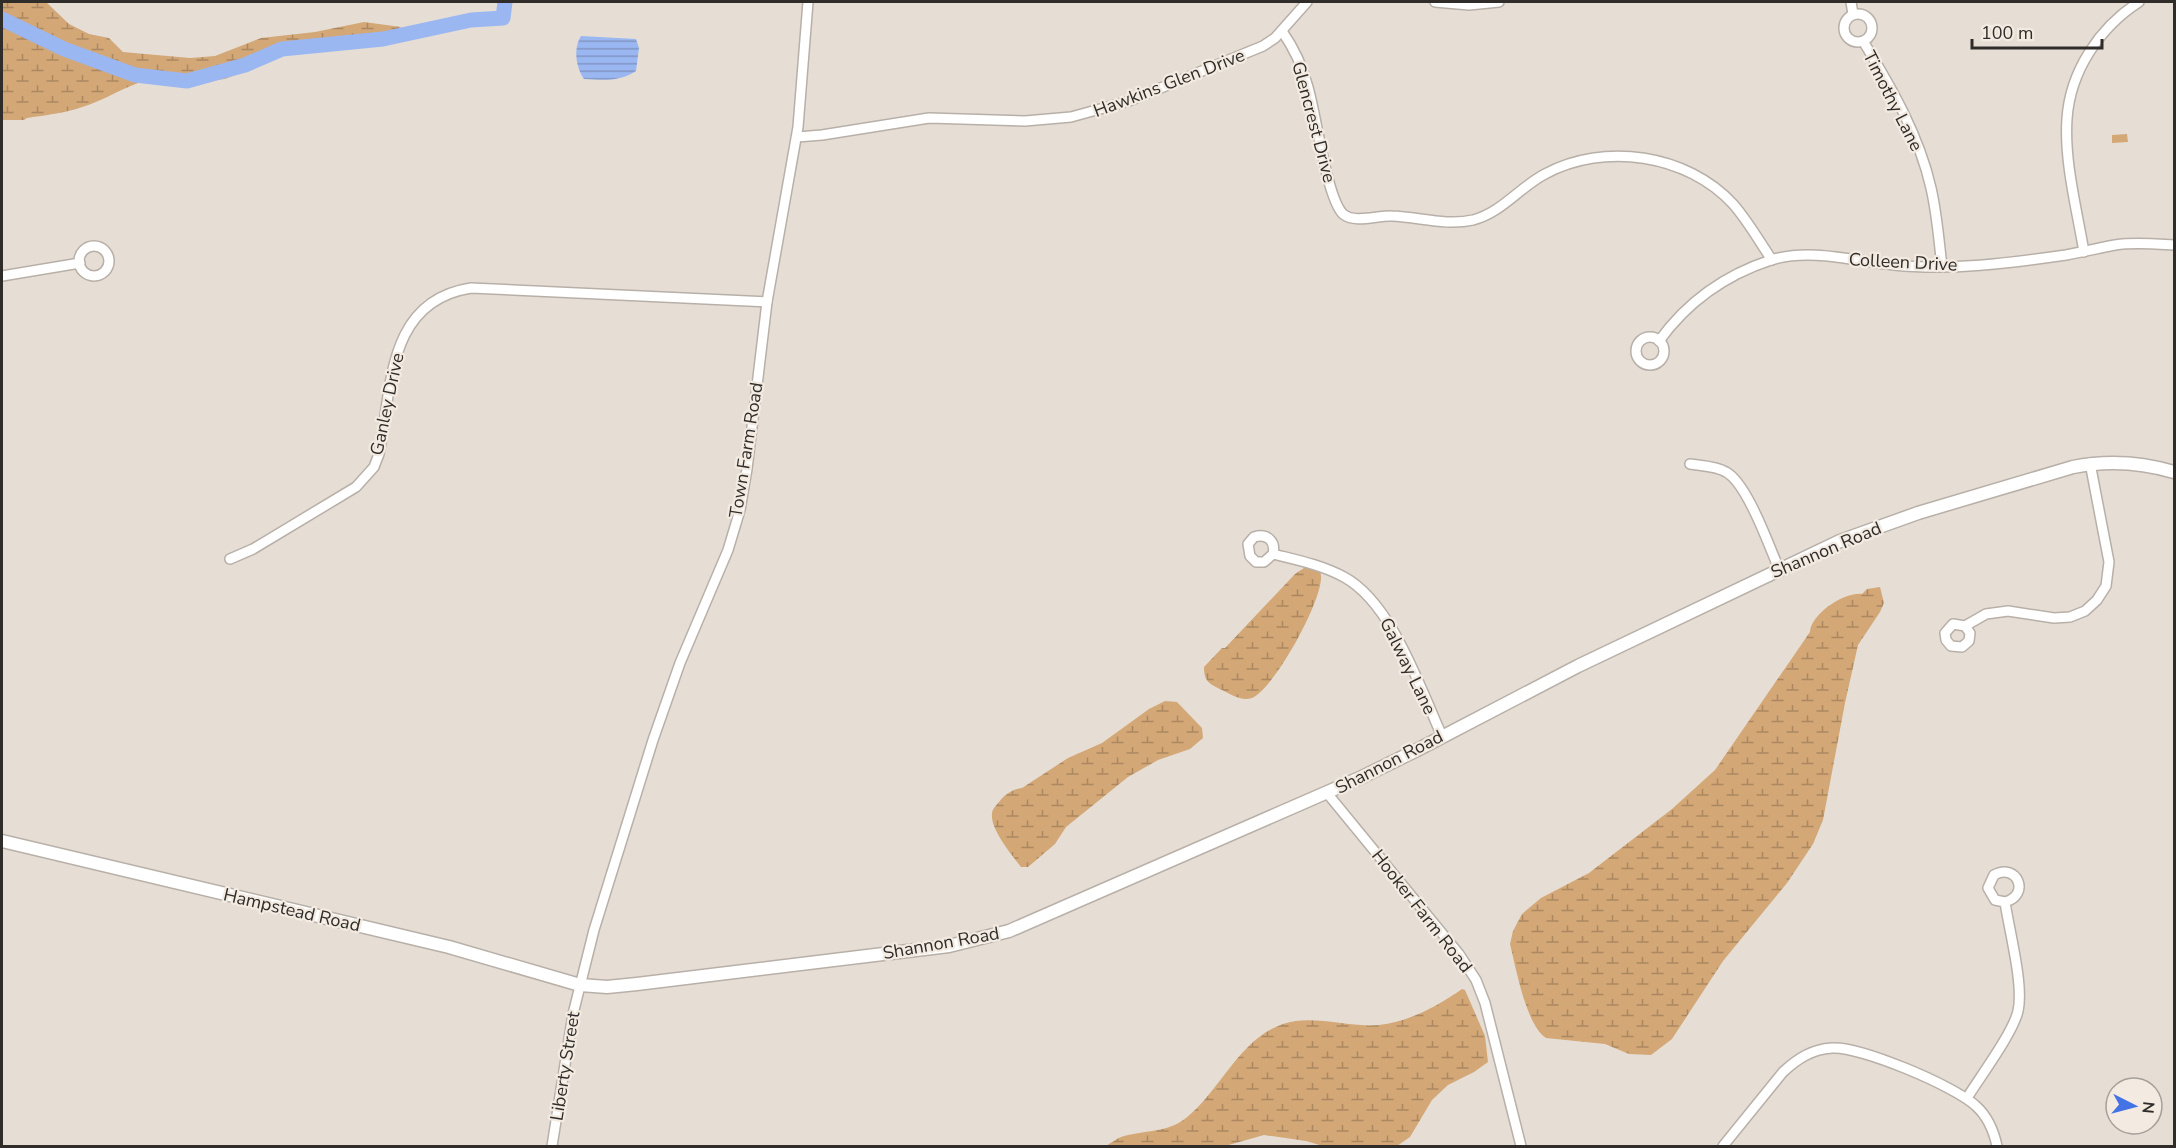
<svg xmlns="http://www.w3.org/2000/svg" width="2176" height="1148" font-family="'Nunito Sans',sans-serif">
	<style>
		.green { fill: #d3a776 }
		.wetland { fill: url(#wetland-marsh) }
		.water { fill: url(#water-rules) }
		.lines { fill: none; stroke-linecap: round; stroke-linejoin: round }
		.river { stroke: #9bb7f2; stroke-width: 15 }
		.minor-casing { stroke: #b8b0a8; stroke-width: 12 }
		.tertiary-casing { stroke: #b8b0a8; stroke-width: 15 }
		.minor { stroke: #fff; stroke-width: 9 }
		.tertiary { stroke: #fff; stroke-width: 12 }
		.labels { text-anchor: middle; stroke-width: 4.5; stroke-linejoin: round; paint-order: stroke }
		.street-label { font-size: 18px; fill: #2f2c29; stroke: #f3ebe2 }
	</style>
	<defs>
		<pattern id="wetland-marsh" width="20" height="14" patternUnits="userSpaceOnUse" patternTransform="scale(1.5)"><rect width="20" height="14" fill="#d3a776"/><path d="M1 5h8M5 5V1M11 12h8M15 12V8" fill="none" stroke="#ac8861"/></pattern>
		<pattern id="water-rules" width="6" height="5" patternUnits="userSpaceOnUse" patternTransform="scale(1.5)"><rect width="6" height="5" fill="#9bb7f2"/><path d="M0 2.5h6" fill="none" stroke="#7f95c4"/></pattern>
	</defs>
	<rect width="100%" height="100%" fill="#e6ded5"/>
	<path class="green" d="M 2127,134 L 2128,142 L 2112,143 L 2112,135 Z"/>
	<g class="wetland">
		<path d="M 2,2 L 46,2 L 69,24 L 89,34 L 109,38 L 123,52 L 190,58 L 215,56 L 261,38 L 315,32 L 364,22 L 401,27 L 395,33 L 349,36 L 310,45 L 225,79 C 201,82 178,72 155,78 C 133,82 112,96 91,104 C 70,112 49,115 27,118 L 24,120 L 2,120 Z"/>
		<path d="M 1307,566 L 1318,567 C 1319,570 1321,573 1321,576 C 1323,600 1274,689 1252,698 C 1242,702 1230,694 1222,690 C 1209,684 1204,681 1204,667 L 1222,648 L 1225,648 L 1295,574 Z"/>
		<path d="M 1880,587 L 1884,603 L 1880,612 L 1858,645 L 1845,703 L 1823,820 L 1813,844 L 1787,883 L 1723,961 L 1672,1039 L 1651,1055 L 1629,1054 L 1605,1044 L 1546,1038 C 1526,1025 1516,968 1510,944 L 1513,931 L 1522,914 L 1541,898 L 1589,873 L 1672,809 L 1715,770 L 1810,632 C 1811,614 1844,592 1862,594 L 1867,589 Z"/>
		<path d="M 1165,701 L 1177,702 L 1202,728 L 1203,738 L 1190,749 L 1158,760 L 1128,777 L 1066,827 L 1055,844 L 1028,867 L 1021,867 C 1012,855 990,829 992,814 C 992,809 996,806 999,802 C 1005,794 1013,789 1022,788 L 1068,758 L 1102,743 L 1149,709 Z"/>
		<path d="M 1462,989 L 1465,990 L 1485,1036 L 1488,1062 L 1474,1072 L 1448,1085 L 1432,1100 L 1410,1137 L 1397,1146 L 1323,1146 L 1306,1141 L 1264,1135 L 1225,1146 L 1106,1146 C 1111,1143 1116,1139 1121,1137 C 1143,1130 1168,1133 1186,1118 C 1221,1090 1239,1039 1283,1024 C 1314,1014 1347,1028 1379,1025 C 1408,1022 1438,1006 1462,989 Z"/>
	</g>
	<path class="water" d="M 581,36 L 636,39 L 639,48 L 636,71 C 619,82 603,80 584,79 C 576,67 573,49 581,36 Z"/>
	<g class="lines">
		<path class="river" d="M 2,19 L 64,49 L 135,75 L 187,81 L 245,65 L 282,49 L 383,39 L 471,20 L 503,18 L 505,2"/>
		<defs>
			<g id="minor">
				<path d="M 1435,2 L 1469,5 L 1499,2"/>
				<path d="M 1851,2 L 1853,14"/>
				<circle cx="1858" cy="28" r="14"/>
				<path d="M 1282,31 C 1293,47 1302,65 1307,84 C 1316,111 1326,197 1343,214 C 1355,224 1378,215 1392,216 C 1419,217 1446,226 1473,220 C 1501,213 1520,187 1545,174 C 1604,142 1687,154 1733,204 C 1748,221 1759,241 1772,260"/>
				<path d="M 1863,41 C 1891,87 1919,135 1931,188 C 1937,214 1939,241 1942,267"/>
				<path d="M 797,137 L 822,135 L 929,118 L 1025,121 L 1071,117 L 1129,101 L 1263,46 L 1275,38 L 1307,2"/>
				<circle cx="94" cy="261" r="15"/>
				<path d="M 2084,252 C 2077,210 2064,161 2067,119 C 2070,71 2100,27 2139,2"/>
				<path d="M 2,276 L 80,263"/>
				<circle cx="1650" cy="351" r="14"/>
				<path d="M 1659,341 C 1688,301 1725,275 1771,260 C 1809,248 1855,261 1894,265 C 1950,271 2010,263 2066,255 C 2083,252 2099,248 2115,245 C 2135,242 2155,244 2174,245"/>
				<path d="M 1690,464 C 1702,466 1716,466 1726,472 C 1747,483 1769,546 1779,569"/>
				<path d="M 1273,554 L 1264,562 L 1256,562 L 1250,556 L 1248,544 L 1254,537 C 1267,533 1276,541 1273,554 C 1297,560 1322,565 1344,577 C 1392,603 1420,688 1442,736"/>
				<path d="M 230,559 L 253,549 L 356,487 L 374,467 L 379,454 C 392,389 386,301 471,288 L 767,302"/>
				<path d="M 1965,626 L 1970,633 L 1969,641 L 1962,647 L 1951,646 L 1946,640 L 1945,633 L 1953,624 L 1965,626 L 1986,614 L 2008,611 L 2054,618 L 2070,617 L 2085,611 L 2097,600 L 2106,586 L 2109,562 L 2090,463"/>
				<path d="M 1327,793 L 1459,954 L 1476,980 L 1485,1003 L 1521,1146"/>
				<path d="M 1967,1098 C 1980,1077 2013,1033 2018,1011 C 2024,985 2009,930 2005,902 C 2031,895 2017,862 1994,875 L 1988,888 L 1995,900 L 2005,902"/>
				<path d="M 552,1146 L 573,1014 L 594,930 L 653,740 L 680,663 L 728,550 L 740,510 L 747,469 L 767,302 L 798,127 L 808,2"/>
				<path d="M 1723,1146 L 1783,1072 C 1797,1059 1812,1049 1832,1048 C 1860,1046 1955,1086 1976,1106 C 1987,1116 1994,1132 1997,1146"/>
			</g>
			<path id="tertiary" d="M 2,841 L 449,947 L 580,985 L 607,987 L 637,984 L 949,946 L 1009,931 L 1362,777 L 1417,750 L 1578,666 L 1840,541 L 1918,513 L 2073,467 C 2108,460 2140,462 2174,472"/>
		</defs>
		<use href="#minor" class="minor-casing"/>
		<use href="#tertiary" class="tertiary-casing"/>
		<use href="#minor" class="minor"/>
		<use href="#tertiary" class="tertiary"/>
	</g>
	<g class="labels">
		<g class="street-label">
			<text transform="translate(1169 83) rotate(-21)" y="6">Hawkins Glen Drive</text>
			<text transform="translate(1893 101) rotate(63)" y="6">Timothy Lane</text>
			<text transform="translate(1314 122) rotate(75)" y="6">Glencrest Drive</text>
			<text transform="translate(1903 262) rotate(3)" y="6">Colleen Drive</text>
			<text transform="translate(387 404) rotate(-78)" y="6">Ganley Drive</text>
			<text transform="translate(746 450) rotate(-81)" y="6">Town Farm Road</text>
			<text transform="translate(1826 550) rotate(-23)" y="6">Shannon Road</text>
			<text transform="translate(1408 666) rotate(64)" y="6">Galway Lane</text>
			<text transform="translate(1389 762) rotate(-27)" y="6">Shannon Road</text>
			<text transform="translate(292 910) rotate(13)" y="6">Hampstead Road</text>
			<text transform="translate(1422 911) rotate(52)" y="6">Hooker Farm Road</text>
			<text transform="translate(941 943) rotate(-10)" y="6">Shannon Road</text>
			<text transform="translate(565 1066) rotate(-81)" y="6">Liberty Street</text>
		</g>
	</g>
	<rect width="2176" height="1148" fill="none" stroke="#2f2c29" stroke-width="6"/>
	<g transform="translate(2134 1106) rotate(96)"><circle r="28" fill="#f3ebe2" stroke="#a59f98" stroke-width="1.5"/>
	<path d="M0-4.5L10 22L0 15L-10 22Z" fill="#4373e4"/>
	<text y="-9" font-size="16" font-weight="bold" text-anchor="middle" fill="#2f2c29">N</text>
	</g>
	<path d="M1972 39v9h130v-9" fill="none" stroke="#2f2c29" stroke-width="3"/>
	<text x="1981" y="39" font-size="18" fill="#2f2c29" stroke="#f3ebe2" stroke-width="4.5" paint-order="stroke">100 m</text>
</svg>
